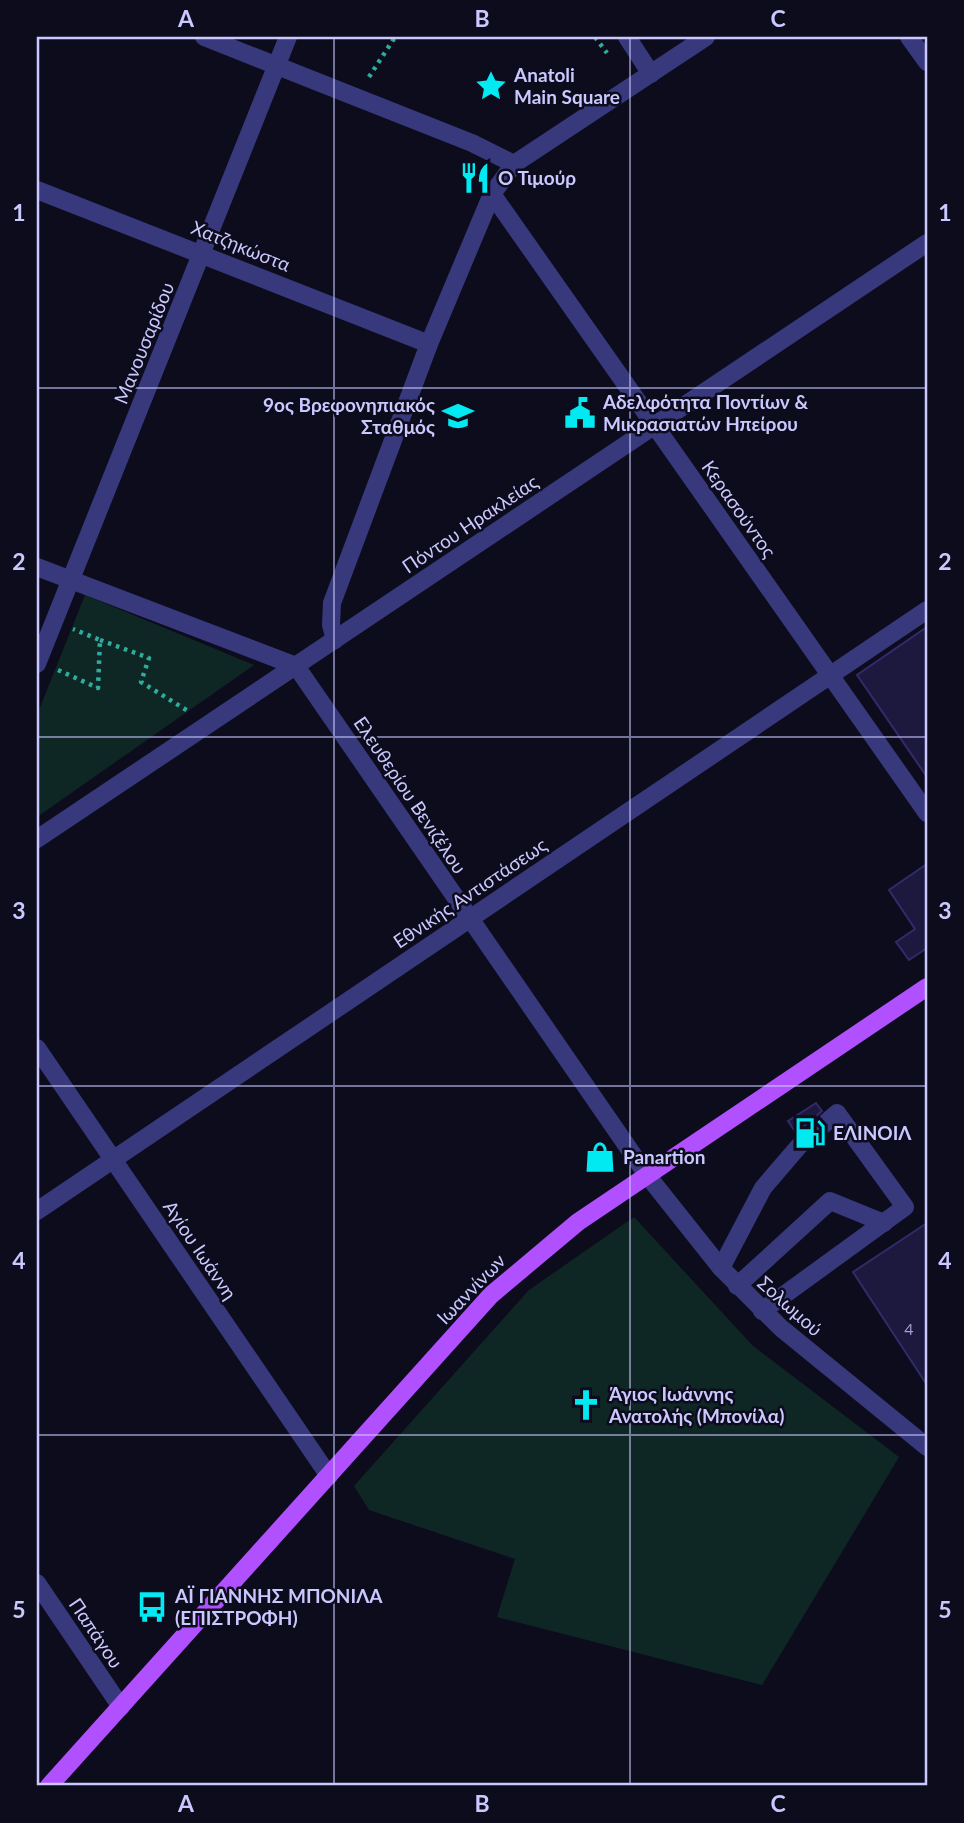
<svg xmlns="http://www.w3.org/2000/svg" width="964" height="1823" font-family="Lato,sans-serif">
	<style>
		.green { fill: #0f2724 }
		.building { fill: #1d183e; stroke: #322a6a; stroke-width: 2 }
		.lines { fill: none; stroke-linecap: round; stroke-linejoin: round }
		.path { stroke: #2dad9d; stroke-width: 4.5; stroke-dasharray: 3.5 5; stroke-linecap: butt }
		.minor { stroke: #37397c; stroke-width: 18 }
		.major { stroke: #b150fe; stroke-width: 18 }
		.grid { fill: none; stroke: #cac8ff; stroke-width: 2; stroke-opacity: 0.55 }
		.labels { text-anchor: middle; stroke-width: 5; stroke-linejoin: round; paint-order: stroke }
		.number-label { font-size: 16px; fill: #9f9ccf }
		.poi-label { font-size: 19px; font-weight: bold; fill: #cac8ff; stroke: #0d0c1d; text-anchor: start }
		.street-label { font-size: 19px; fill: #cac8ff; stroke: #0d0c1d }
		.neatline { fill: none; stroke: #cac8ff; stroke-width: 2.5 }
		.grid-label { font-size: 23px; text-anchor: middle; font-weight: bold; fill: #cac8ff }
	</style>
	<rect width="100%" height="100%" fill="#0d0c1d"/>
	<g class="green">
		<path d="M 85,595 L 254,665 L 37,817 L 37,715 Z"/>
		<path d="M 634,1217 L 753,1346 L 899,1457 L 762,1685 L 497,1617 L 515,1559 L 369,1510 L 354,1486 L 529,1290 Z"/>
	</g>
	<g class="building">
		<path d="M 927,627 L 927,777 L 857,675 Z"/>
		<path d="M 927,864 L 927,948 L 909,960 L 896,942 L 915,929 L 889,890 Z"/>
		<path d="M 816,1103 L 822,1111 L 796,1133 L 788,1121 Z"/>
		<path d="M 927,1223 L 927,1385 L 853,1272 Z"/>
	</g>
	<g class="lines">
		<g class="path">
			<path d="M 595,37 L 607,53"/>
			<path d="M 369,77 L 395,37"/>
			<path d="M 100,640 L 149,658 L 141,682 L 188,711"/>
			<path d="M 58,670 L 98,688 L 100,640 L 73,629"/>
		</g>
		<g class="minor">
			<path d="M 204,37 L 472,143 L 514,164"/>
			<path d="M 627,37 L 651,74"/>
			<path d="M 909,37 L 927,62"/>
			<path d="M 37,190 L 429,344"/>
			<path d="M 492,194 L 927,813"/>
			<path d="M 37,567 L 296,666 L 647,1175 L 721,1268 L 781,1328 L 927,1447"/>
			<path d="M 335,640 L 331,625 L 332,603 L 429,344 L 492,194 L 514,164 L 706,37"/>
			<path d="M 37,664 L 288,37"/>
			<path d="M 37,839 L 927,243"/>
			<path d="M 37,1048 L 329,1476"/>
			<path d="M 37,1211 L 927,610"/>
			<path d="M 721,1268 L 763,1188 L 799,1146 L 837,1113 L 905,1207 L 762,1311"/>
			<path d="M 737,1286 L 830,1201 L 884,1223"/>
			<path d="M 37,1583 L 121,1707"/>
		</g>
		<path class="major" d="M 49,1786 L 491,1295 L 578,1222 L 927,987"/>
	</g>
	<path class="grid" d="M 334,37 L 334,1786M 630,37 L 630,1786M 37,388 L 927,388M 37,737 L 927,737M 37,1086 L 927,1086M 37,1435 L 927,1435"/>
	<defs>
		<symbol id="sight-bare" viewBox="-9 -9 18 18"><path d="M0-6L1.8-2.2L6-1.7L2.9 1.2L3.7 5.4L0 3.3L-3.7 5.4L-2.9 1.2L-6-1.7L-1.8-2.2Z" fill="#01e9f1" stroke="#0d0c1d" stroke-width="2.5" paint-order="stroke"/></symbol>
		<symbol id="restaurant-bare" viewBox="-9 -9 18 18"><path d="M-5-6h1v4h1v-4h1v4h1v-4h1v5L-1.5 .5V6h-2V.5L-5-1ZM5-6V6H3V1.5H1.5Q1.5-4 5-6Z" fill="#01e9f1" stroke="#0d0c1d" stroke-width="2.5" paint-order="stroke"/></symbol>
		<symbol id="civic-bare" viewBox="-9 -9 18 18"><path d="M-.6-6.5H3V-4.5H.6V-3L4-1V1h2V6H-6V1h2V-1L-.6-3ZM-1.2 2.5V6h2.4V2.5Z" fill="#01e9f1" stroke="#0d0c1d" stroke-width="2.5" paint-order="stroke"/></symbol>
		<symbol id="school-bare" viewBox="-9 -9 18 18"><path d="M0-5L7-2L0 1L-7-2ZM-4 1L0 2.5L4 1V4Q0 6-4 4Z" fill="#01e9f1" stroke="#0d0c1d" stroke-width="2.5" paint-order="stroke"/></symbol>
		<symbol id="fuel-bare" viewBox="-9 -9 18 18"><path d="M-5.5-6h7V0h2V4h1.3V-2.5L3-4.5l.8-.8L6-3V5H2.5V1h-1V6h-7ZM-4.2-4.7v3.2H.2V-4.7Z" fill="#01e9f1" stroke="#0d0c1d" stroke-width="2.5" paint-order="stroke"/></symbol>
		<symbol id="shop-bare" viewBox="-9 -9 18 18"><path d="M-5-2.5h2.3a2.7 3.5 0 0 1 5.4 0H5L5.5 6h-11ZM-1.5-2.5h3a1.5 2.3 0 0 0-3 0Z" fill="#01e9f1" stroke="#0d0c1d" stroke-width="2.5" paint-order="stroke"/></symbol>
		<symbol id="church-bare" viewBox="-9 -9 18 18"><path d="M-1.2-6h2.4v3.5h3.3v2.4h-3.3V6h-2.4V-.1h-3.3v-2.4h3.3Z" fill="#01e9f1" stroke="#0d0c1d" stroke-width="2.5" paint-order="stroke"/></symbol>
		<symbol id="bus-bare" viewBox="-9 -9 18 18"><path d="M-5-6H5V4H4V6H2V4H-2V6H-4V4H-5ZM-3.5-4V0h7V-4ZM-3.5 1.2v1.5H-2V1.2ZM2 1.2v1.5H3.5V1.2Z" fill="#01e9f1" stroke="#0d0c1d" stroke-width="2.5" paint-order="stroke"/></symbol>
	</defs>
	<g fill-rule="evenodd">
		<use href="#sight-bare" x="469" y="64" width="44" height="44"/>
		<use href="#restaurant-bare" x="453" y="156" width="44" height="44"/>
		<use href="#civic-bare" x="558" y="391" width="44" height="44"/>
		<use href="#school-bare" x="436" y="394" width="44" height="44"/>
		<use href="#fuel-bare" x="788" y="1111" width="44" height="44"/>
		<use href="#shop-bare" x="578" y="1135" width="44" height="44"/>
		<use href="#church-bare" x="564" y="1383" width="44" height="44"/>
		<use href="#bus-bare" x="130" y="1585" width="44" height="44"/>
	</g>
	<g class="labels">
		<g class="number-label">
			<text x="909" y="1335">4</text>
		</g>
		<g class="poi-label">
			<text x="514" y="82">Anatoli<tspan x="514" dy="22">Main Square</tspan></text>
			<text x="498" y="185">Ο Τιμούρ</text>
			<text x="603" y="409">Αδελφότητα Ποντίων &amp;<tspan x="603" dy="22">Μικρασιατών Ηπείρου</tspan></text>
			<text x="435" y="412" text-anchor="end">9ος Βρεφονηπιακός<tspan x="435" dy="22">Σταθμός</tspan></text>
			<text x="833" y="1140">ΕΛΙΝΟΙΛ</text>
			<text x="623" y="1164">Panartion</text>
			<text x="609" y="1401">Άγιος Ιωάννης<tspan x="609" dy="22">Ανατολής (Μπονίλα)</tspan></text>
			<text x="175" y="1603">ΑΪ ΓΙΑΝΝΗΣ ΜΠΟΝΙΛΑ<tspan x="175" dy="22">(ΕΠΙΣΤΡΟΦΗ)</tspan></text>
		</g>
		<g class="street-label">
			<text transform="translate(241 246) rotate(22)" y="7">Χατζηκώστα</text>
			<text transform="translate(144 343) rotate(-68)" y="7">Μανουσαρίδου</text>
			<text transform="translate(739 509) rotate(55)" y="7">Κερασούντος</text>
			<text transform="translate(470 524) rotate(-34)" y="7">Πόντου Ηρακλείας</text>
			<text transform="translate(410 795) rotate(56)" y="7">Ελευθερίου Βενιζέλου</text>
			<text transform="translate(470 893) rotate(-34)" y="7">Εθνικής Αντιστάσεως</text>
			<text transform="translate(200 1250) rotate(56)" y="7">Αγίου Ιωάννη</text>
			<text transform="translate(471 1289) rotate(-46)" y="7">Ιωαννίνων</text>
			<text transform="translate(790 1306) rotate(42)" y="7">Σολωμού</text>
			<text transform="translate(96 1633) rotate(56)" y="7">Παπάγου</text>
		</g>
	</g>
	<rect width="964" height="1823" fill="none" stroke="#0d0c1d" stroke-width="77"/>
	<rect x="38" y="38" width="888" height="1746" class="neatline"/>
	<g class="grid-label">
		<text x="186" y="27">A</text>
		<text x="482" y="27">B</text>
		<text x="778" y="27">C</text>
		<text x="19" y="221">1</text>
		<text x="945" y="221">1</text>
		<text x="19" y="570">2</text>
		<text x="945" y="570">2</text>
		<text x="19" y="919">3</text>
		<text x="945" y="919">3</text>
		<text x="19" y="1269">4</text>
		<text x="945" y="1269">4</text>
		<text x="19" y="1618">5</text>
		<text x="945" y="1618">5</text>
		<text x="186" y="1812">A</text>
		<text x="482" y="1812">B</text>
		<text x="778" y="1812">C</text>
	</g>
</svg>
